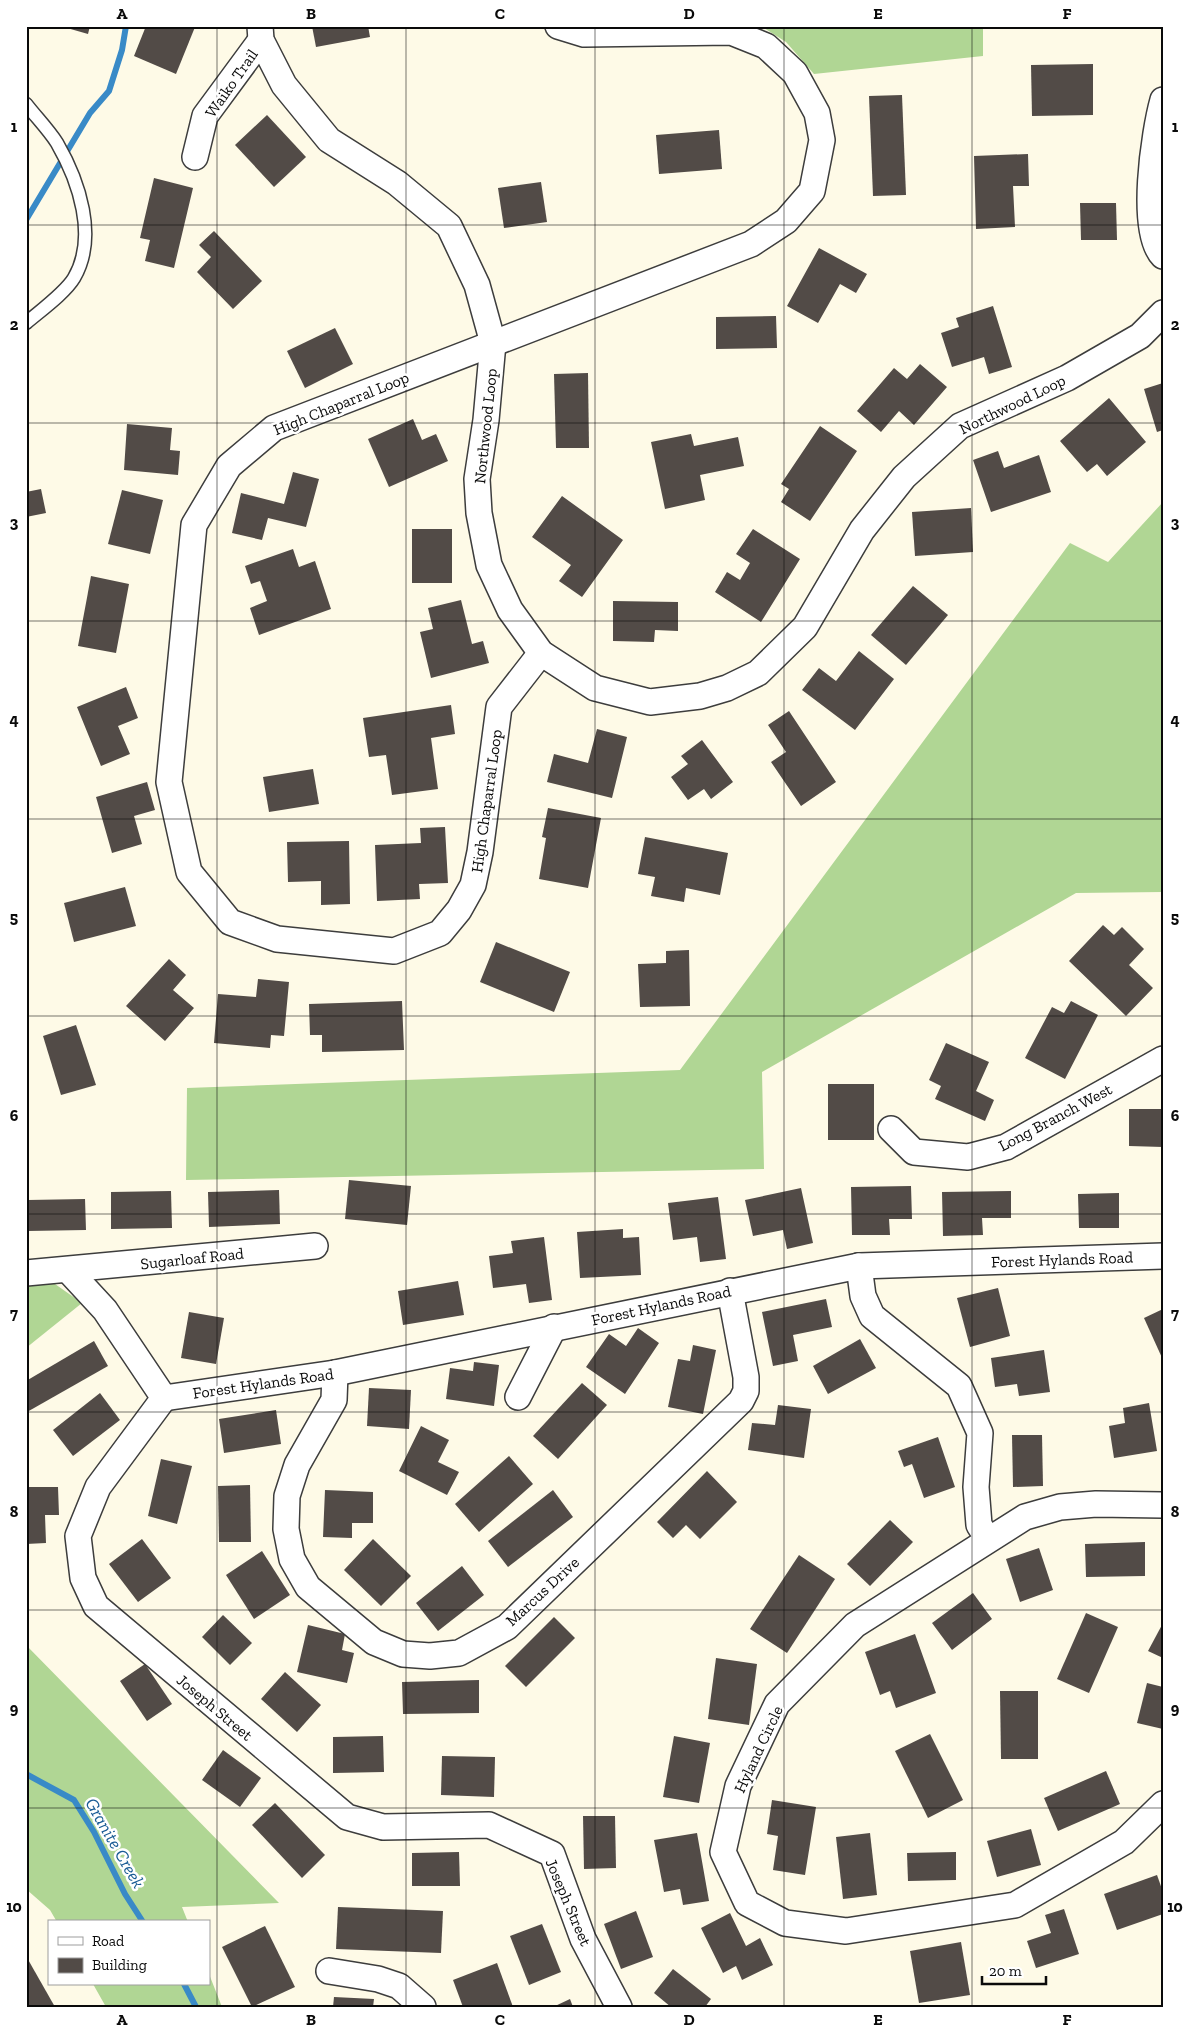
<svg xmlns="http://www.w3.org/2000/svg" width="1189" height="2033" font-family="'Zilla Slab',serif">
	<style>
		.forest { fill: #b0d694 }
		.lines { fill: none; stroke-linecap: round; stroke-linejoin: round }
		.stream { stroke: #398ac7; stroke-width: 6 }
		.building { fill: #524b47 }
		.service-casing { stroke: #3d3d3d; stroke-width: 15 }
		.minor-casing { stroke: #3d3d3d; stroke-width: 28 }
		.service { stroke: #fff; stroke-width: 12 }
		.minor { stroke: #fff; stroke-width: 25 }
		.grid { fill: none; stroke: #0a0a0a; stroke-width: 1; stroke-opacity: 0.55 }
		.labels { text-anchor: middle; stroke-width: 5; stroke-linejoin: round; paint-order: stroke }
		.street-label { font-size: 16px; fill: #0a0a0a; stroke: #fff }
		.water-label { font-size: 18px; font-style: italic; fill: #1a5c95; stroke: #fff }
		.neatline { fill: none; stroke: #0a0a0a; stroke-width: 2 }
		.grid-label { font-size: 16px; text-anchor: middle; font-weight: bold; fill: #0a0a0a }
	</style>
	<rect width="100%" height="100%" fill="#fefae7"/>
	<g class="forest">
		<path d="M 761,26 L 983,26 L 983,56 L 814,74 L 786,42 Z"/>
		<path d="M 1163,502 L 1163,892 L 1076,893 L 762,1072 L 764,1169 L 186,1180 L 187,1088 L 680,1070 L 1070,543 L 1108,562 Z"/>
		<path d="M 26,1281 L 55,1284 L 82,1303 L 26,1348 Z"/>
		<path d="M 26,1645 L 279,1903 L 182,1907 L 188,1922 L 57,1922 L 50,1910 L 26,1889 Z"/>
		<path d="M 209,1974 L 222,2007 L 106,2007 L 93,1984 L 209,1984 Z"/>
	</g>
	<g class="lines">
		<g class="stream">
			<path d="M 26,220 L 90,113 L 109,91 L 122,50 L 126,26"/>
			<path d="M 26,1774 L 74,1800 L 94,1832 L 125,1894 L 143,1922"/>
			<path d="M 184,1984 L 196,2007"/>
		</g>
	</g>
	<g class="building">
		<path d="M 60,26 L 90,26 L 88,34 Z"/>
		<path d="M 146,26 L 195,27 L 176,74 L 134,56 Z"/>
		<path d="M 312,26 L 368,26 L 370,37 L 316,47 Z"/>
		<path d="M 1093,64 L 1093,115 L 1032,116 L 1031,65 Z"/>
		<path d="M 902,95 L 906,195 L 873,196 L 869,96 Z"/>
		<path d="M 267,115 L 306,157 L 274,187 L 235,145 Z"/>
		<path d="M 719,130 L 722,169 L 659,174 L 656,135 Z"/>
		<path d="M 1028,154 L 1029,186 L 1013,186 L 1015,227 L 976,229 L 974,156 Z"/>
		<path d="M 154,178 L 193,188 L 174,268 L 145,261 L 150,240 L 140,238 Z"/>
		<path d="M 541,182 L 547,222 L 504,228 L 498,188 Z"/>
		<path d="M 1080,203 L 1116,203 L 1117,240 L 1081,240 Z"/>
		<path d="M 214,231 L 262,281 L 233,309 L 197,272 L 211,257 L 199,245 Z"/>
		<path d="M 819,248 L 867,274 L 856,293 L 840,284 L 818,323 L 787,306 Z"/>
		<path d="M 993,306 L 1012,367 L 989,374 L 984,357 L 952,367 L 941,333 L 959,327 L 956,318 Z"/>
		<path d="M 776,316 L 777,348 L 716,349 L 716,317 Z"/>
		<path d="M 335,328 L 353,364 L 305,388 L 287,351 Z"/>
		<path d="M 920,364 L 947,387 L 914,425 L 899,411 L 881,432 L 857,411 L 894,368 L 907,379 Z"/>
		<path d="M 588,373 L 589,448 L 556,448 L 554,374 Z"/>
		<path d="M 1163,383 L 1163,430 L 1157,432 L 1144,389 Z"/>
		<path d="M 1109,398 L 1146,442 L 1107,476 L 1097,464 L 1087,472 L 1060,441 Z"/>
		<path d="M 413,419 L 422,440 L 436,434 L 448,461 L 389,487 L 368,439 Z"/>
		<path d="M 127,424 L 172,428 L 170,450 L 180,451 L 178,475 L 124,470 Z"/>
		<path d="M 820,426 L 857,451 L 810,521 L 781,502 L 789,489 L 781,484 Z"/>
		<path d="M 691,434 L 694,446 L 738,437 L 744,466 L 700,475 L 705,500 L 665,509 L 651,442 Z"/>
		<path d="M 998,451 L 1004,468 L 1039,455 L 1051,492 L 991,512 L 973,460 Z"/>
		<path d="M 293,472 L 319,479 L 306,527 L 268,518 L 262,540 L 232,533 L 241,493 L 284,504 Z"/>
		<path d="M 41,489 L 46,513 L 26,517 L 26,492 Z"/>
		<path d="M 122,490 L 163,500 L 150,554 L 108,544 Z"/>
		<path d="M 562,496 L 623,540 L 582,597 L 559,581 L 571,565 L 532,537 Z"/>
		<path d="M 971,508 L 973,552 L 915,556 L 912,512 Z"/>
		<rect x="412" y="529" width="40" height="54"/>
		<path d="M 753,529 L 800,559 L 761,622 L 715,592 L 727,572 L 740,580 L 750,563 L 736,554 Z"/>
		<path d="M 293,549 L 299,567 L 315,561 L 331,609 L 259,635 L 250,608 L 267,601 L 260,581 L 251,584 L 245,566 Z"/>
		<path d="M 91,576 L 129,584 L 116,653 L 78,646 Z"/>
		<path d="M 913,586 L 948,615 L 906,665 L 871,635 Z"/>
		<path d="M 461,600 L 472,644 L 483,641 L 489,663 L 431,678 L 420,632 L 433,629 L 428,608 Z"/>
		<path d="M 613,601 L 678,602 L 678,631 L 655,630 L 654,642 L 613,641 Z"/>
		<path d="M 859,651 L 894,679 L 855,730 L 802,690 L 819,668 L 836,681 Z"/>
		<path d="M 126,687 L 138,718 L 118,726 L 130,754 L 101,766 L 77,707 Z"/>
		<path d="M 451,705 L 455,734 L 431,738 L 438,789 L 392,795 L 386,755 L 369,757 L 363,718 Z"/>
		<path d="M 789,711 L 836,782 L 801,806 L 771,762 L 786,752 L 768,725 Z"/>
		<path d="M 597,729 L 627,737 L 612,798 L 547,782 L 554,754 L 588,763 Z"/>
		<path d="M 702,740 L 733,782 L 711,799 L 704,789 L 688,800 L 671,777 L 688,764 L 681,756 Z"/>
		<path d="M 313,769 L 319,804 L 269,812 L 263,777 Z"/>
		<path d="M 147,782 L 155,810 L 134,816 L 142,844 L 112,853 L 96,797 Z"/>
		<path d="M 548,808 L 601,818 L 588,888 L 539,879 L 546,838 L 542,837 Z"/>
		<path d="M 445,827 L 448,883 L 419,884 L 420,899 L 377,901 L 375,845 L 421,843 L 420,828 Z"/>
		<path d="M 645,837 L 728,853 L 720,895 L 686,888 L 684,902 L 651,896 L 655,877 L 638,874 Z"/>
		<path d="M 349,841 L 350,904 L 321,905 L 321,881 L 288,882 L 287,842 Z"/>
		<path d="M 125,887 L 136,926 L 74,942 L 64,903 Z"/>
		<path d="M 1103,925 L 1114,935 L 1122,927 L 1144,949 L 1129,965 L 1153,988 L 1126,1016 L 1069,961 Z"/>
		<path d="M 496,942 L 570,972 L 554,1012 L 480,982 Z"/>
		<path d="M 689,950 L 690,1006 L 640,1007 L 638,964 L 666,963 L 666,951 Z"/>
		<path d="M 169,959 L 186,975 L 173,990 L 194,1008 L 165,1041 L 126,1006 Z"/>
		<path d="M 258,979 L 289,982 L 284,1036 L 271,1035 L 270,1048 L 214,1043 L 218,994 L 256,997 Z"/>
		<path d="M 402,1001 L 404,1050 L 322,1052 L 322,1035 L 310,1035 L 309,1004 Z"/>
		<path d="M 1071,1001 L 1098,1015 L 1065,1079 L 1025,1058 L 1052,1007 L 1064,1013 Z"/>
		<path d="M 76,1025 L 96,1085 L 61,1095 L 43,1036 Z"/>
		<path d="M 946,1043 L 989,1062 L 976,1091 L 994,1100 L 985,1121 L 935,1099 L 941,1086 L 929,1080 Z"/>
		<rect x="828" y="1084" width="46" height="56"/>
		<path d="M 1129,1109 L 1163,1109 L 1163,1147 L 1129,1146 Z"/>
		<path d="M 349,1180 L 411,1186 L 407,1225 L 345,1219 Z"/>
		<path d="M 911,1186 L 912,1219 L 889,1219 L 890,1235 L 852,1235 L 851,1187 Z"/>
		<path d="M 801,1188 L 813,1243 L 787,1249 L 783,1230 L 753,1236 L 745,1200 Z"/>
		<path d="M 279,1190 L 280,1224 L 209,1227 L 208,1192 Z"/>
		<path d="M 171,1191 L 172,1228 L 111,1229 L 111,1192 Z"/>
		<path d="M 1011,1191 L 1011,1218 L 982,1218 L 983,1235 L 943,1236 L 942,1192 Z"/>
		<path d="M 1119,1193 L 1119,1228 L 1079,1228 L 1078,1194 Z"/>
		<path d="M 718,1197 L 726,1259 L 700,1262 L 697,1237 L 673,1240 L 668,1203 Z"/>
		<path d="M 85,1199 L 86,1230 L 28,1231 L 28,1200 Z"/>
		<path d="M 623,1229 L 623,1238 L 639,1237 L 641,1275 L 580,1278 L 577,1232 Z"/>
		<path d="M 544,1237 L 552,1300 L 529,1303 L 526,1284 L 493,1288 L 489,1256 L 513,1253 L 511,1241 Z"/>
		<path d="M 458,1281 L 464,1315 L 403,1325 L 398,1291 Z"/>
		<path d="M 998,1288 L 1010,1336 L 970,1347 L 957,1298 Z"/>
		<path d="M 826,1299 L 832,1327 L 793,1335 L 798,1361 L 773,1366 L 762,1312 Z"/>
		<path d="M 1163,1309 L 1163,1360 L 1144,1318 Z"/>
		<path d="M 189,1312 L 224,1318 L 216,1364 L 181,1358 Z"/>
		<path d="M 638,1328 L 659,1343 L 625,1394 L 586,1367 L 609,1334 L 626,1346 Z"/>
		<path d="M 860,1339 L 876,1368 L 828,1394 L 813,1366 Z"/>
		<path d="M 94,1341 L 108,1366 L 27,1412 L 26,1381 Z"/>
		<path d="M 693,1345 L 716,1350 L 703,1414 L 668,1407 L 678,1359 L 690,1361 Z"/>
		<path d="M 1044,1350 L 1050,1392 L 1019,1396 L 1017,1384 L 995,1387 L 991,1358 Z"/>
		<path d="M 474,1362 L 499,1365 L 494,1406 L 446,1399 L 450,1368 L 473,1371 Z"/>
		<path d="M 582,1383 L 607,1405 L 558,1459 L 533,1436 Z"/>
		<path d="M 369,1388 L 411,1390 L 409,1429 L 367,1426 Z"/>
		<path d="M 100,1393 L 120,1420 L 73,1456 L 53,1430 Z"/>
		<path d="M 1149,1403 L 1157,1451 L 1114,1458 L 1109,1426 L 1125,1423 L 1123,1408 Z"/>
		<path d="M 778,1405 L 811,1409 L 804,1458 L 748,1450 L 752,1423 L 775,1425 Z"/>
		<path d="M 276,1410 L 281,1444 L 224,1453 L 219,1419 Z"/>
		<path d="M 421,1426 L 449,1440 L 438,1462 L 459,1472 L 447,1495 L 399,1471 Z"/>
		<path d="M 1012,1435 L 1042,1435 L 1043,1486 L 1013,1487 Z"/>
		<path d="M 938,1437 L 955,1487 L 924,1498 L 912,1464 L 904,1467 L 898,1451 Z"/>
		<path d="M 509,1456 L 533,1484 L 479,1532 L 455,1504 Z"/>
		<path d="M 161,1459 L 192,1466 L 177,1524 L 148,1516 Z"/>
		<path d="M 707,1471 L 737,1502 L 700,1539 L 686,1525 L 673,1538 L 657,1522 Z"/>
		<path d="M 250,1485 L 251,1542 L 219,1542 L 218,1486 Z"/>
		<path d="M 26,1487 L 58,1487 L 59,1515 L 45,1515 L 46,1543 L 26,1544 Z"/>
		<path d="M 325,1490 L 373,1492 L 373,1523 L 352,1523 L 352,1538 L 323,1537 Z"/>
		<path d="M 553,1490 L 573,1517 L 508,1567 L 488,1541 Z"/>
		<path d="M 890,1520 L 913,1542 L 870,1586 L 847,1564 Z"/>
		<path d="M 142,1539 L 171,1578 L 138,1602 L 109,1564 Z"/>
		<path d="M 373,1539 L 411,1576 L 381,1606 L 344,1570 Z"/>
		<path d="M 1145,1542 L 1145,1576 L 1086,1577 L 1085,1544 Z"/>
		<path d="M 1039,1548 L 1053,1590 L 1020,1602 L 1006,1559 Z"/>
		<path d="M 262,1551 L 290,1595 L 254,1619 L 226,1575 Z"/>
		<path d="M 799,1555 L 835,1579 L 787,1653 L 750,1629 Z"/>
		<path d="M 462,1566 L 484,1595 L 438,1631 L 416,1603 Z"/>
		<path d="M 973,1593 L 992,1619 L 952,1650 L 932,1623 Z"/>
		<path d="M 1086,1613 L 1118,1627 L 1089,1693 L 1057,1679 Z"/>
		<path d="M 223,1615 L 252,1643 L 230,1665 L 202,1637 Z"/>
		<path d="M 554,1617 L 575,1638 L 526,1687 L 505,1666 Z"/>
		<path d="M 1163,1623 L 1163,1658 L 1148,1651 Z"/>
		<path d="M 308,1625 L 345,1634 L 342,1650 L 354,1653 L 347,1683 L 297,1672 Z"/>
		<path d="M 915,1634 L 936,1693 L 896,1708 L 890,1691 L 880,1695 L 865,1652 Z"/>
		<path d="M 716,1658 L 757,1664 L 749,1725 L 708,1719 Z"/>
		<path d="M 145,1664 L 172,1704 L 147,1721 L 120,1681 Z"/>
		<path d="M 285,1672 L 321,1705 L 297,1732 L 261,1699 Z"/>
		<path d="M 479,1680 L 479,1713 L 403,1714 L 402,1682 Z"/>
		<path d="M 1147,1683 L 1163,1687 L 1163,1729 L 1137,1723 Z"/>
		<path d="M 1000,1691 L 1038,1691 L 1038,1759 L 1001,1759 Z"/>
		<path d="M 930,1734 L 963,1800 L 928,1818 L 895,1751 Z"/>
		<path d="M 383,1736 L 384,1772 L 333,1773 L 333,1737 Z"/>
		<path d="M 674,1736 L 710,1743 L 699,1803 L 663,1797 Z"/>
		<path d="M 223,1750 L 261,1778 L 240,1807 L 202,1780 Z"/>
		<path d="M 442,1756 L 495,1757 L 494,1797 L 441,1795 Z"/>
		<path d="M 1106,1771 L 1120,1804 L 1058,1831 L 1044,1798 Z"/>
		<path d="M 772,1800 L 816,1807 L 805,1875 L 773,1870 L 778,1836 L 767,1834 Z"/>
		<path d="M 275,1803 L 325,1855 L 302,1878 L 252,1825 Z"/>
		<path d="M 583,1816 L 615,1816 L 616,1868 L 584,1869 Z"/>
		<path d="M 1031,1829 L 1041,1865 L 997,1877 L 987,1841 Z"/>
		<path d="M 697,1833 L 709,1901 L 683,1905 L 680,1889 L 664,1892 L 654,1840 Z"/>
		<path d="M 870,1833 L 877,1895 L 843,1899 L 836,1837 Z"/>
		<path d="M 459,1852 L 460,1886 L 412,1886 L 412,1853 Z"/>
		<path d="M 956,1852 L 956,1880 L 908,1881 L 907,1853 Z"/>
		<path d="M 1157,1875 L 1163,1892 L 1163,1914 L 1117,1930 L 1104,1894 Z"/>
		<path d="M 338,1907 L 443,1911 L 441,1953 L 336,1949 Z"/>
		<path d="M 1064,1909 L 1079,1954 L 1036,1968 L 1027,1941 L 1051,1933 L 1045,1915 Z"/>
		<path d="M 636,1911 L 653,1957 L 621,1969 L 604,1924 Z"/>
		<path d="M 730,1913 L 746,1946 L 760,1938 L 773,1965 L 742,1980 L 736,1966 L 723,1973 L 701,1928 Z"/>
		<path d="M 542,1924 L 561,1972 L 529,1985 L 510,1936 Z"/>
		<path d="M 265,1926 L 295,1987 L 252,2007 L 222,1947 Z"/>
		<path d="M 961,1942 L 970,1995 L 919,2003 L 910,1951 Z"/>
		<path d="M 26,1956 L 55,2007 L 26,2007 Z"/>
		<path d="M 497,1963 L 513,2007 L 463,2007 L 453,1980 Z"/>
		<path d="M 673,1969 L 711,1999 L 705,2007 L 671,2007 L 654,1993 Z"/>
		<path d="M 334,1997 L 374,1999 L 373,2007 L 333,2007 Z"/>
		<path d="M 570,1999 L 573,2007 L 553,2007 Z"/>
	</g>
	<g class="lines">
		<defs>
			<path id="service" d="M 26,104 C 36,117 48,129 57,143 C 79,181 98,237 74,278 C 65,293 40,311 26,323"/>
			<g id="minor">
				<path d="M 260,26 L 261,40 L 284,85 L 329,140 L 397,183 L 449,226 L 477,285 L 493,343 L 486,420 L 477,479 L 479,513 L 489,565 L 510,610 L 541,653 L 595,688 L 650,702 L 700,696 L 727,688 L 758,673 L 805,627 L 862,530 L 904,477 L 960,426 L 1067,378 L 1140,336 L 1163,313"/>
				<path d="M 1163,100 C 1154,132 1139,232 1163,256"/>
				<path d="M 195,157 L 205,116 L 261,40"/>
				<path d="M 541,653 L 499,707 L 480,852 L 473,885 L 459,910 L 440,933 L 394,951 L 277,939 L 230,922 L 189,872 L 169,782 L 194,525 L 229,466 L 274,428 L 751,244 L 786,221 L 812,191 L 822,140 L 817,113 L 795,73 L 766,46 L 731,32 L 584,34 L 558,26"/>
				<path d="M 891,1129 L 914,1152 L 968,1157 L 1006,1147 L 1163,1059"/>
				<path d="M 859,1266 L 863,1296 L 872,1316 L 959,1386 L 980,1433 L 976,1487 L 979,1525 L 988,1539"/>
				<path d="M 68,1270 L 105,1310 L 164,1398 L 98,1487 L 78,1536 L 83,1578 L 96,1606 L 347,1817 L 383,1827 L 489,1825 L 552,1854 L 583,1939 L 619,2007"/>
				<path d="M 26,1273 L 315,1246"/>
				<path d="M 335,1373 L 334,1400 L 297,1465 L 287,1496 L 286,1529 L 292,1559 L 308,1587 L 374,1642 L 403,1654 L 430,1656 L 459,1653 L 507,1627 L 741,1401 L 746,1391 L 746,1377 L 730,1291"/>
				<path d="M 518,1397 L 554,1327"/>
				<path d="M 164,1398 L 335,1373 L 859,1266 L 1163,1256"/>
				<path d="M 1163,1505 L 1096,1504 L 1060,1507 L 1025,1517 L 855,1625 L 777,1704 L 738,1786 L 723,1852 L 747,1903 L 785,1923 L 846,1931 L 1015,1905 L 1124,1842 L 1163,1804"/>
				<path d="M 329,1971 L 378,1979 L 399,1986 L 423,2007"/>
			</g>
		</defs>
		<use href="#service" class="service-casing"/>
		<use href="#minor" class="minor-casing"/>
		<use href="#service" class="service"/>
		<use href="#minor" class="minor"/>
	</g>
	<path class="grid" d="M 217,26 L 217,2007M 406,26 L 406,2007M 595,26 L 595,2007M 784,26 L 784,2007M 972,26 L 972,2007M 26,225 L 1163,225M 26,423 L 1163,423M 26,621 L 1163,621M 26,819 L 1163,819M 26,1016 L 1163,1016M 26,1214 L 1163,1214M 26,1412 L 1163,1412M 26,1610 L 1163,1610M 26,1808 L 1163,1808"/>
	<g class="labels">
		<g class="street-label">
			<text transform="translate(231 83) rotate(-55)" y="6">Waiko Trail</text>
			<text transform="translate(341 403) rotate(-22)" y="6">High Chaparral Loop</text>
			<text transform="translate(1012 404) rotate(-26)" y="6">Northwood Loop</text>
			<text transform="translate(485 426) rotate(-84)" y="6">Northwood Loop</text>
			<text transform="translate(486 801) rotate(-82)" y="6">High Chaparral Loop</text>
			<text transform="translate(1055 1117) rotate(-28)" y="6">Long Branch West</text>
			<text transform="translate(192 1258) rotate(-6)" y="6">Sugarloaf Road</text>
			<text transform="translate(1062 1259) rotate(-2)" y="6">Forest Hylands Road</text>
			<text transform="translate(661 1305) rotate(-12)" y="6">Forest Hylands Road</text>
			<text transform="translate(263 1383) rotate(-8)" y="6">Forest Hylands Road</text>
			<text transform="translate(542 1591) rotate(-43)" y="6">Marcus Drive</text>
			<text transform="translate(215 1707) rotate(40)" y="6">Joseph Street</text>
			<text transform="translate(758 1749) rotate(-65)" y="6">Hyland Circle</text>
			<text transform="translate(569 1902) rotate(67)" y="6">Joseph Street</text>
		</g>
		<g class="water-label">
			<text transform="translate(115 1843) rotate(60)" y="6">Granite Creek</text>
		</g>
	</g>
	<rect width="1189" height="2033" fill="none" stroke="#ffffff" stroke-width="55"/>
	<rect x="48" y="1920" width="162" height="65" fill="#ffffff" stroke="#9d9d9d"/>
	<rect x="58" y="1937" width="25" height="8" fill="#ffffff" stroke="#9d9d9d"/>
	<text x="92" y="1946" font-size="15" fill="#0a0a0a">Road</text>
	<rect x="58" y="1958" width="25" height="15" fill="#524b47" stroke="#9d9d9d"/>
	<text x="92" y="1970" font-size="15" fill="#0a0a0a">Building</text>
	<path d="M982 1976v8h64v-8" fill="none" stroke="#0a0a0a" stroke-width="2.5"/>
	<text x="989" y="1976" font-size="15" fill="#0a0a0a" stroke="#ffffff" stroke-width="4" paint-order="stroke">20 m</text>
	<rect x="28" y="28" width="1134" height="1978" class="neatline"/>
	<g class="grid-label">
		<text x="122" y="19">A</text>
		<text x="311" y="19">B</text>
		<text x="500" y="19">C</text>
		<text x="689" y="19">D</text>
		<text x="878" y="19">E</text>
		<text x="1067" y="19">F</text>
		<text x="14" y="132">1</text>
		<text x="1175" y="132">1</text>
		<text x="14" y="330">2</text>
		<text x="1175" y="330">2</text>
		<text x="14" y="528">3</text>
		<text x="1175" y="528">3</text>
		<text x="14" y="725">4</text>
		<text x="1175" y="725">4</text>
		<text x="14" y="923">5</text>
		<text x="1175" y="923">5</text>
		<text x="14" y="1121">6</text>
		<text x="1175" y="1121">6</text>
		<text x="14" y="1319">7</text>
		<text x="1175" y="1319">7</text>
		<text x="14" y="1517">8</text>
		<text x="1175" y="1517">8</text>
		<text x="14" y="1714">9</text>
		<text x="1175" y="1714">9</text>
		<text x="14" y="1912">10</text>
		<text x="1175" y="1912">10</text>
		<text x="122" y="2025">A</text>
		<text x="311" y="2025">B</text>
		<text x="500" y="2025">C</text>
		<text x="689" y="2025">D</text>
		<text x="878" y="2025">E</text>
		<text x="1067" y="2025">F</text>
	</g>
</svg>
